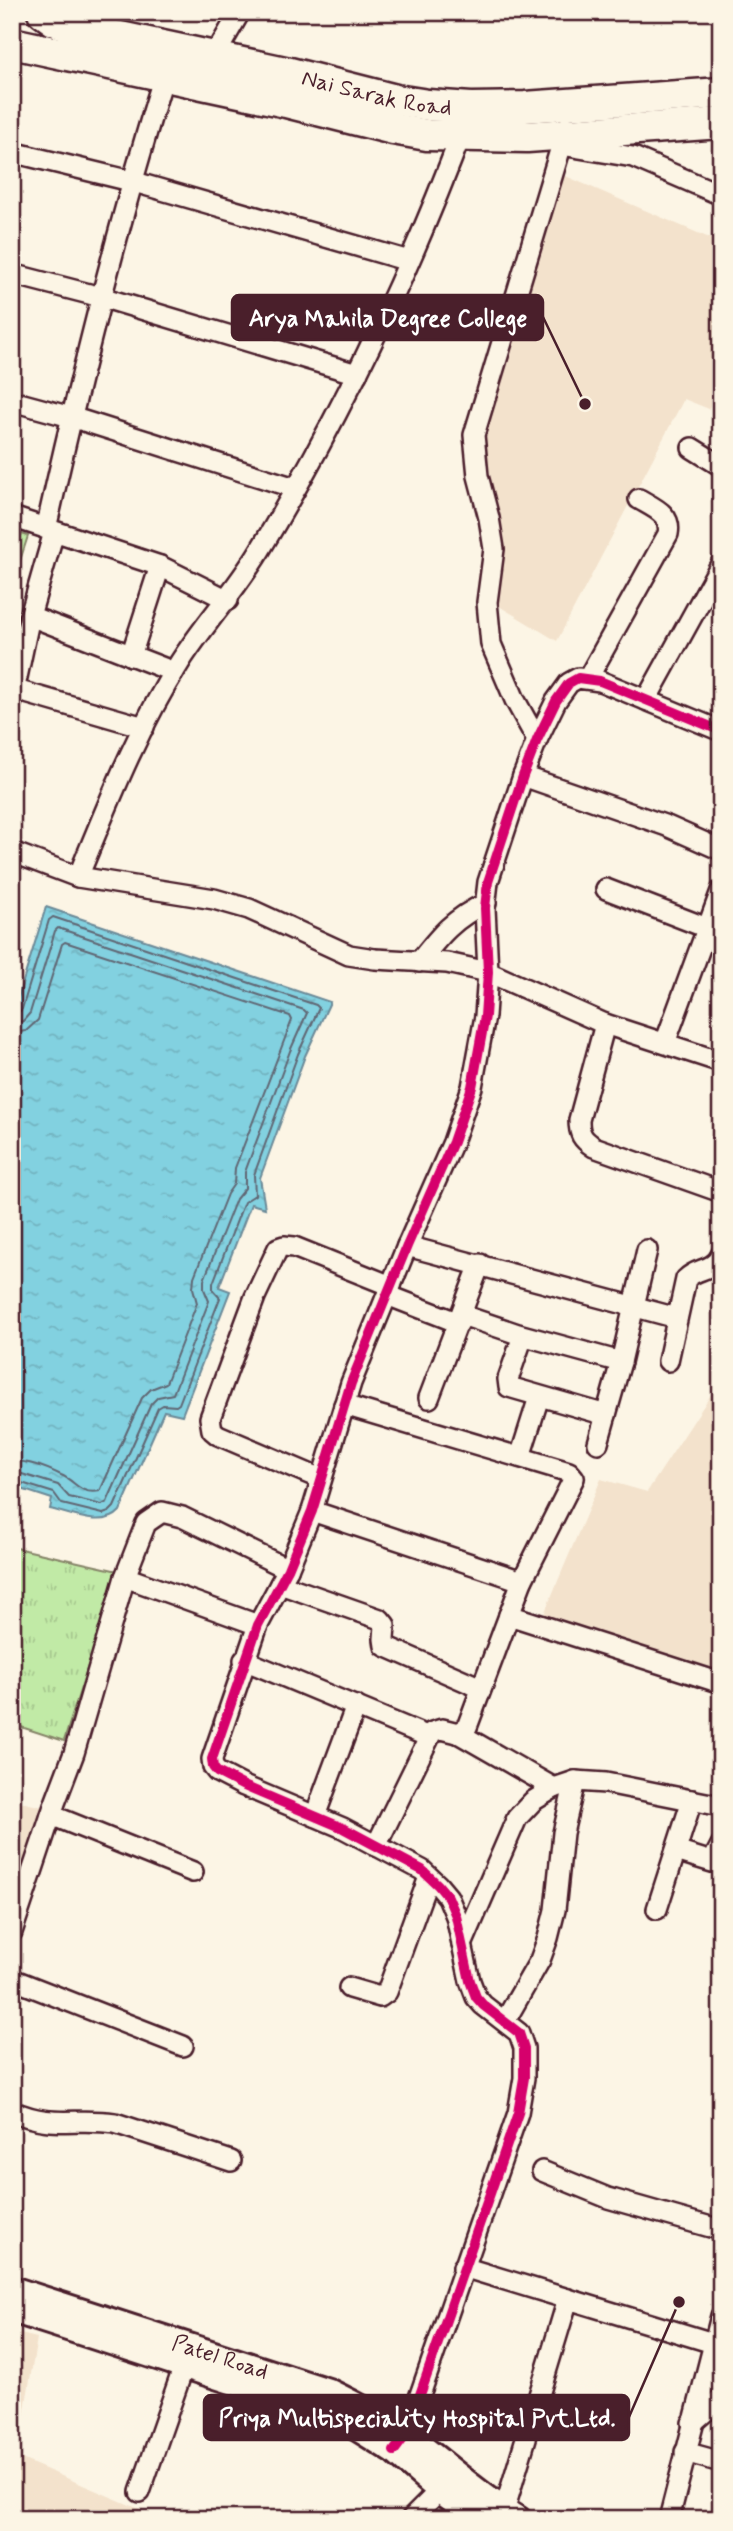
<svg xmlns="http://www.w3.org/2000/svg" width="733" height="2531" font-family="Mynerve,sans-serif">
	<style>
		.built { fill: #f3e2cc }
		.green { fill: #c1eaa6; stroke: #868468; stroke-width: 2 }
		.park { fill: url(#park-tufts); stroke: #868468; stroke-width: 2 }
		.water { fill: url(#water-ripples); stroke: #6c8a98; stroke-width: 2 }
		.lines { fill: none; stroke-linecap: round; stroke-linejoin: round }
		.shore { stroke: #606673; stroke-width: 2 }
		.minor-casing { stroke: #4a1f2b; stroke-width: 24 }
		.tertiary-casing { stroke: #4a1f2b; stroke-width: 30 }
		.primary-casing { stroke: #4a1f2b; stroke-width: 35 }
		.minor { stroke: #fcf5e5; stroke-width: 19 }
		.tertiary { stroke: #fcf5e5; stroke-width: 24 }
		.primary { stroke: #fcf5e5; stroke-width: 30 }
		.cycleway-casing { stroke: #fcf5e5; stroke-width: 15 }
		.cycleway { stroke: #d6006c; stroke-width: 10 }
		.labels { text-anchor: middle; stroke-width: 5; stroke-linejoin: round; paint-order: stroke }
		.street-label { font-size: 23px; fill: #4a1f2b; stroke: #fcf5e5 }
		.leader { fill: none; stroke: #4a1f2b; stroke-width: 2.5 }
		.callout-dot { fill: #4a1f2b; stroke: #fcf5e5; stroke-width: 2.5 }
		.callout { fill: #4a1f2b; stroke: #4a1f2b; stroke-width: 2.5 }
		.callout-label { font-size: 24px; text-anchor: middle; font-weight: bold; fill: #fff }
	</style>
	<defs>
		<pattern id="park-tufts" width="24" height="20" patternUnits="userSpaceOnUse" patternTransform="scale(1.75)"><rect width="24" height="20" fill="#c1eaa6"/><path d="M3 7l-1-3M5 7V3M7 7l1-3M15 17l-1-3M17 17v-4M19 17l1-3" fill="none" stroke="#a7c88f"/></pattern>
		<pattern id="water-ripples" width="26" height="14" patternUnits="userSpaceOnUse" patternTransform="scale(1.75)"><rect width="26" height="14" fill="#82d1e0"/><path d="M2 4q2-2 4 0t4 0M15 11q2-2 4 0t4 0" fill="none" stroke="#72b3c0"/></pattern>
	</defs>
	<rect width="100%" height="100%" fill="#fcf5e5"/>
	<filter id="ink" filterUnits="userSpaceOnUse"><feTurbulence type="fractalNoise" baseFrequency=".0143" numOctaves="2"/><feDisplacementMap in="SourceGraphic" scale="14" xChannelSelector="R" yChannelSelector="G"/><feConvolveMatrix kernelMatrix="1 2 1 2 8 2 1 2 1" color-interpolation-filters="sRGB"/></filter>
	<g filter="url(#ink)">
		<g class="built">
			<path d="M 561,174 L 721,243 L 721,383 L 709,409 L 684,399 L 557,641 L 494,603 L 503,557 L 482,424 Z"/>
			<path d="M 716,1387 L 721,1387 L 721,1675 L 544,1614 L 601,1479 L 647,1492 Z"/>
			<path d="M 12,1800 L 60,1811 L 12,1954 Z"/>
			<path d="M 12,2332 L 37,2338 L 17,2457 L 163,2519 L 12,2519 Z"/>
		</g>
		<path class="green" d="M 12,531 L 28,536 L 12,585 Z"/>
		<path class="park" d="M 12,1547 L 118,1571 L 64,1741 L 12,1724 Z"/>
		<path class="water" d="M 46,907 L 330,1002 L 305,1056 L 260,1178 L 265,1208 L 251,1204 L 219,1287 L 230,1291 L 182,1415 L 164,1411 L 120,1511 C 104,1529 71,1514 50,1509 L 52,1499 L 12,1486 L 12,1017 Z"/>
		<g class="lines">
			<g class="shore">
				<path d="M 12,1014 L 18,1013 L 22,1009 L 49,920 L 53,917 L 316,1005 L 319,1008 L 298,1054 L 254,1175 L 255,1195 L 244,1202 L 213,1283 L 213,1290 L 220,1298 L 179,1404 L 176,1406 L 163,1405 L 158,1408 L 114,1507 L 109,1512 L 103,1514 L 62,1504 L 54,1493 L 12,1480"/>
				<path d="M 12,1023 L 23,1021 L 30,1013 L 55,931 L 58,928 L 304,1010 L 307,1013 L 290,1051 L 245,1172 L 245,1188 L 236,1199 L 204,1280 L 204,1289 L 209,1301 L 173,1394 L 158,1397 L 151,1404 L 107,1502 L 102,1505 L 69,1497 L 58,1485 L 12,1471"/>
				<path d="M 12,1033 L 26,1031 L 38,1020 L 62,944 L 65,942 L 290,1016 L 292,1020 L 235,1168 L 234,1184 L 227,1194 L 194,1277 L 193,1288 L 197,1303 L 166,1383 L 151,1389 L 142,1398 L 100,1491 C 79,1495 76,1481 61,1475 C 47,1468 28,1461 12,1461"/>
			</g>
			<defs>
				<g id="minor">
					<path d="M 214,57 L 240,12"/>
					<path d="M 561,145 L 633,157 L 721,195"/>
					<path d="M 12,152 L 131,181 L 409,261"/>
					<path d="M 12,274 L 101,297 L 357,374"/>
					<path d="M 12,401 L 71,417 L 295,488"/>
					<path d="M 692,448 L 721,466"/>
					<path d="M 12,517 L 160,566 L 228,600"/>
					<path d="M 46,529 C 80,377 117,226 164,76"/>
					<path d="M 30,616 L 174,672"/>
					<path d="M 131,656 L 160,566"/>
					<path d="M 588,678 L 668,534 C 672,514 654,508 639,499"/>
					<path d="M 12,689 L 144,727"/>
					<path d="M 646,700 L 721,564"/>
					<path d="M 12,701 L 30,616 L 54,532"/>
					<path d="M 537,740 L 515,700 L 491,644 L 487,602 L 494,549 L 489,518 L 478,476 L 474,435 L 567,127"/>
					<path d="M 523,776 L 667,826 L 721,850"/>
					<path d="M 12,852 L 78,877 L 214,899 L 249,909 L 349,955 L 375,959 L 447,963 L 488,972 L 605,1024 L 721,1062"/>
					<path d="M 78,877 C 108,804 137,729 180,662 C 205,623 236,590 260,550 C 341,416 409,273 464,127"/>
					<path d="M 606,889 L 720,933"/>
					<path d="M 419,962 C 440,935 454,918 486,903"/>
					<path d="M 605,1024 L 579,1120 C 579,1134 582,1139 594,1147 L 721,1192"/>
					<path d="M 665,1043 L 721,891"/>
					<path d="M 407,1246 L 677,1318"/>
					<path d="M 387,1295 L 459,1323"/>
					<path d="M 462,1315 L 518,1334 L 621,1362"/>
					<path d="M 523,1336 L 508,1379 L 509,1387 L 606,1415"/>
					<path d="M 668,1361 L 686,1279 C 697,1267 713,1272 721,1255"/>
					<path d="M 429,1398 L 480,1264"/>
					<path d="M 344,1405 L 569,1472 L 574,1478 L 522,1581 L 467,1727 L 458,1733 L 442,1729 L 432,1732 L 376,1846"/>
					<path d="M 598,1443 L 621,1362 L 647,1250"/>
					<path d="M 520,1457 L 539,1397"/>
					<path d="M 321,1479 L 218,1435 L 212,1430 L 210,1418 L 255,1297 L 278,1248 L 284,1246 L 294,1247 L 391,1286"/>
					<path d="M 312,1511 L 522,1581"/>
					<path d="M 125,1577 L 258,1625"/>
					<path d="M 280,1584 L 380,1619 L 385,1625 L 384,1639 L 385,1646 L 481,1688"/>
					<path d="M 509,1615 L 721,1683"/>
					<path d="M 244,1660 L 429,1737"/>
					<path d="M 458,1733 L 554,1788"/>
					<path d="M 51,1815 L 193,1872"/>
					<path d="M 315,1816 L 356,1706"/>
					<path d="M 676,1851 L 712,1862 L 721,1845"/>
					<path d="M 657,1909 L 692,1800"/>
					<path d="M 12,1932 L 55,1803 L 74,1753 L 125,1577 L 146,1523 L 162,1512 L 182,1517 L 288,1569"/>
					<path d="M 462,1945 L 517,1818 L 533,1801 L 554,1788 L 575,1781 L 606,1783 L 721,1806"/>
					<path d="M 12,1979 L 183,2046"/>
					<path d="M 349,1988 L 380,1997 L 387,1992 L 429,1877"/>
					<path d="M 505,2021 L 540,1960 L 548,1938 L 555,1910 L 563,1833 L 575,1781"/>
					<path d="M 12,2111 C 53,2129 75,2117 115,2123 L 231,2161"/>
					<path d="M 542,2171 L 608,2198 L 721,2230"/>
					<path d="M 463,2267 L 568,2299"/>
					<path d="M 692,2423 L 721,2398"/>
					<path d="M 398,2445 L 406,2435 L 518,2113 L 524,2078 L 524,2048 L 519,2033 L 483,2005 L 476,1997 L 470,1981 L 456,1916 L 448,1897 L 438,1885 L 422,1870 L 343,1828 L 244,1786 L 217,1772 L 213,1767 L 212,1759 L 258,1625 L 288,1569 L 312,1511 L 351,1383 L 407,1246 L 453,1142 L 472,1087 L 485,1016 L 488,972 L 485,908 L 488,882 L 523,776 L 537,740 L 556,701 L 569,683 L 578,678 L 600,681 L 721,731"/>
					<path d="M 685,2452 L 721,2462"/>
					<path d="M 140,2492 L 184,2366"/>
					<path d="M 411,2519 L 447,2483"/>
					<path d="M 499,2519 L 504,2511 L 568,2299 L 713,2343"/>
					<path d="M 669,2519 L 721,2316"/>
				</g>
				<g id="tertiary">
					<path id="s1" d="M 12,2289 L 328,2391 C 355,2404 380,2417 404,2434 C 443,2461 477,2495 518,2519"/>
					<path d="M 12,2310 L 321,2410 L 349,2423 L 394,2451 L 439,2490 L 480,2519"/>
				</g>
				<g id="primary">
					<path id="s2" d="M 43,12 L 54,20 L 68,26 L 290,73 L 396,100 L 428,105 L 471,108 L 525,107 L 721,93"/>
					<path d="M 12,43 L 286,102 L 393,129 L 427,135 L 527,137 L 721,123"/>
				</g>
			</defs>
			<use href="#minor" class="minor-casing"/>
			<use href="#tertiary" class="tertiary-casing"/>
			<use href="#primary" class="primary-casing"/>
			<use href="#minor" class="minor"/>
			<use href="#tertiary" class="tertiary"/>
			<use href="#primary" class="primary"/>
			<defs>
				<path id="cycleway" d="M 394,2451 L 406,2435 L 518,2113 L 524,2078 L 524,2048 L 519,2033 L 483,2005 L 476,1997 L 470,1981 L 456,1916 L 448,1897 L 438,1885 L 422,1870 L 343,1828 L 244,1786 L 217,1772 L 213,1767 L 212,1759 L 258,1625 L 288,1569 L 312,1511 L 351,1383 L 407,1246 L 453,1142 L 472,1087 L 485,1016 L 488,972 L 485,908 L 488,882 L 523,776 L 537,740 L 556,701 L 569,683 L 578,678 L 600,681 L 721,731"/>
			</defs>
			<use href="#cycleway" class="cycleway-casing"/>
			<use href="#cycleway" class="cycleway"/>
		</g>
	</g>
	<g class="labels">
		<g class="street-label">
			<text dy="8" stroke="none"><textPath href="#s2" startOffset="345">Nai Sarak Road</textPath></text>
			<text dy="8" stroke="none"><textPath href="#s1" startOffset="219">Patel Road</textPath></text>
		</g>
	</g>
	<path class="leader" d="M585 404L543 317M679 2302L629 2417"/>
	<g class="callout-dot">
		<circle cx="585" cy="404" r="7"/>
		<circle cx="679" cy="2302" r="7"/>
	</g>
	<g class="callout">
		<rect x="232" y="295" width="311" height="45" rx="7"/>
		<rect x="204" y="2395" width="425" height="45" rx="7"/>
	</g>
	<g class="callout-label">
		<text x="388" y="326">Arya Mahila Degree College</text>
		<text x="417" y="2426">Priya Multispeciality Hospital Pvt.Ltd.</text>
	</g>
	<rect width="733" height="2531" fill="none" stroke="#fcf5e5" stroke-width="42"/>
	<rect x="21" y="21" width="691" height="2489" fill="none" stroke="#4a1f2b" stroke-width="2.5" filter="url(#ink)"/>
</svg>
